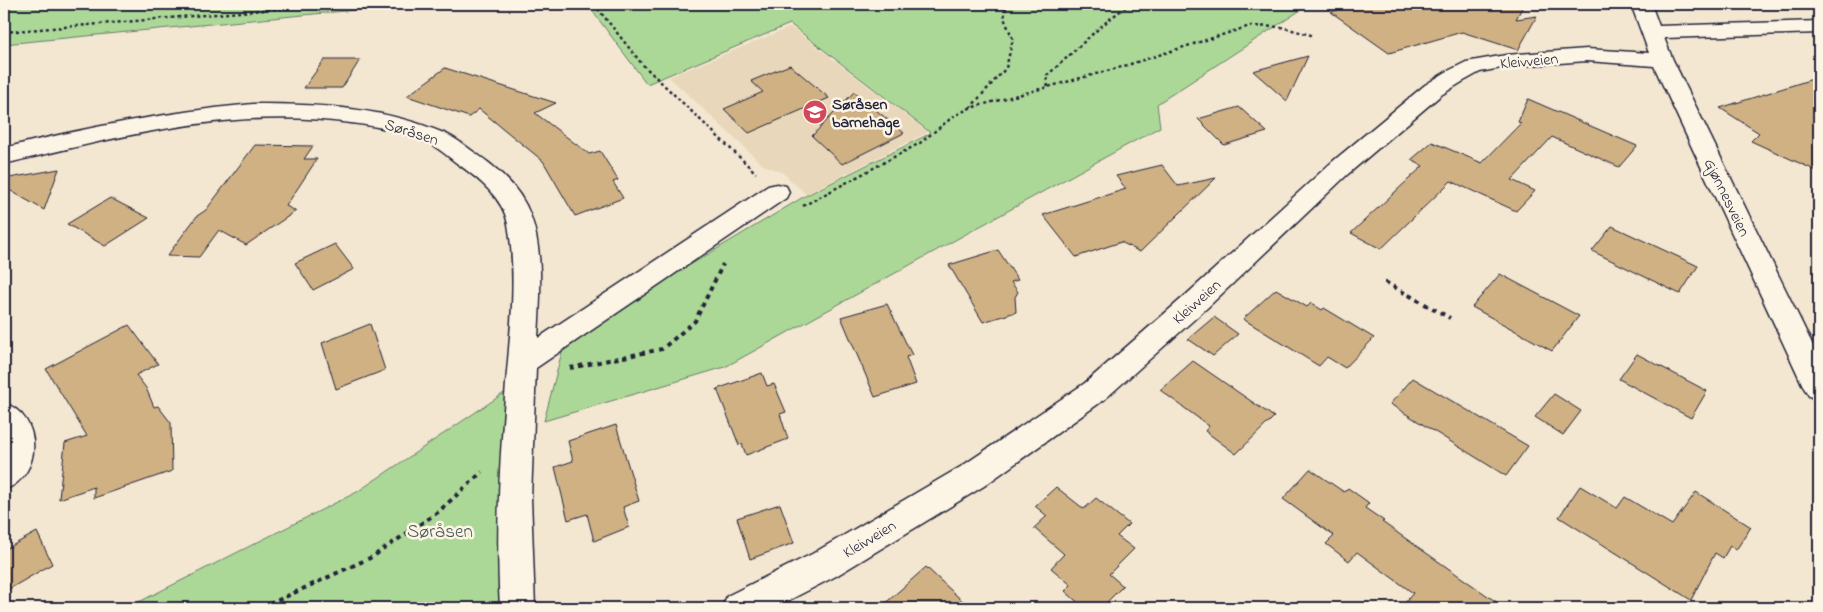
<svg xmlns="http://www.w3.org/2000/svg" width="1823" height="612" font-family="'Indie Flower',sans-serif">
	<style>
		.built { fill: #e8d7ba }
		.green { fill: #acd897; stroke: #677d69 }
		.building { fill: #cfb183; stroke: #22223b }
		.lines { fill: none; stroke-linecap: round; stroke-linejoin: round }
		.minor-casing { stroke: #22223b; stroke-width: 3 }
		.path-far1 { stroke: #22223b; stroke-width: 2.5; stroke-dasharray: 3 3; stroke-linecap: butt }
		.path { stroke: #22223b; stroke-width: 4; stroke-dasharray: 4.5 4.5; stroke-linecap: butt }
		.minor { fill: #fcf5e5; fill-rule: evenodd }
		.labels { text-anchor: middle; stroke-width: 5; stroke-linejoin: round; paint-order: stroke }
		.street-label { font-size: 16px; fill: #22223b; stroke: #fcf5e5 }
		.poi-label { font-size: 16px; font-weight: bold; fill: #22223b; stroke: #fcf5e5; text-anchor: start }
		.near-park-label { font-size: 19px; fill: #4b5957; stroke: #fcf5e5 }
	</style>
	<rect width="100%" height="100%" fill="#f3e7d1"/>
	<filter id="ink" filterUnits="userSpaceOnUse"><feTurbulence type="fractalNoise" baseFrequency=".02" numOctaves="2"/><feDisplacementMap in="SourceGraphic" scale="10" xChannelSelector="R" yChannelSelector="G"/><feConvolveMatrix kernelMatrix="1 2 1 2 8 2 1 2 1" color-interpolation-filters="sRGB"/></filter>
	<g filter="url(#ink)">
		<path class="built" d="M 791,27 L 928,132 L 806,194 L 782,172 L 763,165 L 669,77 Z"/>
		<g class="green">
			<path d="M 4,4 L 417,4 L 4,44 Z"/>
			<path d="M 587,4 L 1310,4 L 1157,104 L 1160,127 L 725,367 L 544,421 L 565,340 L 805,196 L 931,133 L 790,24 L 647,84 Z"/>
			<path d="M 519,383 L 521,608 L 127,608 L 357,492 Z"/>
		</g>
		<g class="building">
			<path d="M 1358,4 L 1524,4 L 1516,19 L 1537,16 L 1518,50 L 1462,32 L 1389,53 L 1331,12 Z"/>
			<path d="M 1308,56 L 1287,101 L 1253,71 Z"/>
			<path d="M 324,60 L 360,60 L 342,88 L 304,88 Z"/>
			<path d="M 790,65 L 829,98 L 749,133 L 724,109 L 763,92 L 751,81 Z"/>
			<path d="M 445,68 L 556,103 L 535,113 L 589,154 L 600,151 L 618,180 L 613,182 L 623,198 L 575,216 L 543,161 L 479,109 L 469,117 L 407,96 Z"/>
			<path d="M 1819,77 L 1819,172 L 1751,141 L 1759,133 L 1720,108 Z"/>
			<path d="M 854,92 L 904,133 L 842,164 L 812,136 Z"/>
			<path d="M 1528,99 L 1637,146 L 1619,167 L 1552,137 L 1512,180 L 1535,191 L 1516,211 L 1451,181 L 1381,249 L 1351,233 L 1423,166 L 1411,160 L 1432,142 L 1482,163 L 1521,123 L 1518,122 Z"/>
			<path d="M 1239,107 L 1267,132 L 1224,145 L 1198,119 Z"/>
			<path d="M 255,145 L 313,146 L 304,159 L 317,159 L 286,206 L 296,211 L 246,245 L 219,230 L 199,257 L 167,256 L 197,216 L 206,210 Z"/>
			<path d="M 1162,165 L 1178,186 L 1216,178 L 1140,252 L 1121,242 L 1076,257 L 1043,215 L 1126,189 L 1116,176 Z"/>
			<path d="M 59,169 L 44,210 L 4,187 L 4,179 Z"/>
			<path d="M 110,198 L 149,218 L 105,246 L 67,224 Z"/>
			<path d="M 1612,226 L 1698,266 L 1680,294 L 1592,251 Z"/>
			<path d="M 335,244 L 354,269 L 313,290 L 295,263 Z"/>
			<path d="M 998,250 L 1018,280 L 1011,282 L 1018,292 L 1015,297 L 1016,312 L 983,322 L 949,265 Z"/>
			<path d="M 1500,274 L 1579,316 L 1552,351 L 1472,307 Z"/>
			<path d="M 1276,289 L 1307,307 L 1311,303 L 1322,310 L 1324,308 L 1374,338 L 1345,368 L 1327,357 L 1319,366 L 1243,319 Z"/>
			<path d="M 887,304 L 912,355 L 906,357 L 916,384 L 875,397 L 841,317 Z"/>
			<path d="M 1214,317 L 1238,334 L 1213,356 L 1188,339 Z"/>
			<path d="M 370,324 L 385,370 L 336,389 L 322,343 Z"/>
			<path d="M 129,325 L 158,364 L 136,375 L 146,388 L 154,407 L 158,406 L 171,423 L 172,471 L 94,498 L 94,487 L 59,499 L 65,443 L 87,436 L 46,369 Z"/>
			<path d="M 1637,354 L 1707,391 L 1691,418 L 1619,379 Z"/>
			<path d="M 1193,361 L 1274,417 L 1236,454 L 1205,431 L 1209,426 L 1160,390 Z"/>
			<path d="M 762,373 L 767,386 L 774,384 L 786,412 L 780,414 L 788,439 L 746,455 L 742,444 L 739,445 L 717,389 Z"/>
			<path d="M 1413,378 L 1528,446 L 1506,476 L 1390,404 Z"/>
			<path d="M 1554,394 L 1581,411 L 1563,435 L 1535,417 Z"/>
			<path d="M 616,425 L 639,501 L 623,507 L 629,527 L 594,541 L 587,514 L 568,520 L 555,467 L 573,461 L 568,441 Z"/>
			<path d="M 1310,469 L 1344,492 L 1348,488 L 1369,503 L 1365,508 L 1384,521 L 1382,522 L 1505,608 L 1401,608 L 1413,593 L 1357,552 L 1349,561 L 1326,544 L 1334,536 L 1283,499 Z"/>
			<path d="M 1580,486 L 1617,508 L 1625,497 L 1672,525 L 1696,492 L 1751,527 L 1736,550 L 1730,546 L 1723,558 L 1715,553 L 1691,600 L 1559,517 Z"/>
			<path d="M 1056,487 L 1084,509 L 1096,498 L 1129,524 L 1117,536 L 1134,549 L 1109,574 L 1123,586 L 1101,608 L 1084,608 L 1065,591 L 1071,585 L 1051,568 L 1064,554 L 1034,528 L 1047,516 L 1035,506 Z"/>
			<path d="M 780,504 L 794,543 L 750,559 L 737,518 Z"/>
			<path d="M 37,532 L 52,564 L 4,592 L 4,550 Z"/>
			<path d="M 926,567 L 970,608 L 880,608 Z"/>
		</g>
		<g class="lines">
			<defs>
				<g id="minor">
					<path d="M 1631,4 L 1651,4 L 1659,26 L 1819,21 L 1819,33 L 1664,38 L 1673,60 L 1819,358 L 1819,400 L 1809,396 L 1804,388 L 1654,66 L 1587,61 L 1506,67 L 1480,72 L 1462,82 L 1441,95 L 1348,174 L 1207,308 L 1105,399 L 984,486 L 836,576 L 774,608 L 722,608 L 727,596 L 812,554 L 962,466 L 1085,383 L 1187,294 L 1332,162 L 1425,85 L 1446,72 L 1466,62 L 1506,55 L 1587,49 L 1649,53 Z"/>
					<path d="M 253,104 C 319,104 384,107 446,134 C 457,139 468,148 478,155 C 500,170 522,191 531,217 C 544,253 540,300 538,338 L 768,186 L 777,184 L 786,186 L 789,192 L 786,198 L 536,368 L 531,498 L 535,608 L 500,608 C 496,537 499,468 505,397 C 509,340 518,281 508,224 C 503,198 479,179 458,164 C 450,158 441,150 432,145 C 407,132 377,126 351,123 C 233,106 118,137 4,164 L 4,148 C 86,127 168,112 253,104 Z"/>
					<path d="M 4,403 C 43,416 43,476 4,490 Z"/>
				</g>
			</defs>
			<use href="#minor" class="minor-casing"/>
			<g class="path-far1">
				<path d="M 594,4 L 642,64 L 756,173"/>
				<path d="M 973,4 L 1006,8"/>
				<path d="M 4,32 L 288,8 L 304,4"/>
				<path d="M 1048,87 L 1046,76 C 1075,52 1099,25 1130,4"/>
				<path d="M 970,108 L 1006,68 L 1013,39 L 1004,18 L 1007,4"/>
				<path d="M 803,206 L 920,143 L 954,116 L 970,108 L 1118,68 L 1250,26 L 1281,27 L 1311,35"/>
			</g>
			<g class="path">
				<path d="M 1385,282 L 1450,318"/>
				<path d="M 570,368 L 662,349 L 695,321 L 723,264"/>
				<path d="M 261,608 L 372,557 L 438,512 L 482,472"/>
			</g>
			<use href="#minor" class="minor"/>
		</g>
	</g>
	<defs>
		<symbol id="school-disc" viewBox="-11 -11 22 22"><circle r="9.5" fill="#d1495b" stroke="#fcf5e5"/><path d="M0-5L7-2L0 1L-7-2ZM-4 1L0 2.5L4 1V4Q0 6-4 4Z" fill="#fff"/></symbol>
	</defs>
	<g fill-rule="evenodd">
		<use href="#school-disc" x="801" y="98" width="28" height="28"/>
	</g>
	<g class="labels">
		<g class="street-label">
			<text transform="translate(1529 60) rotate(-5)" y="6">Kleivveien</text>
			<text transform="translate(412 131) rotate(18)" y="6">Søråsen</text>
			<text transform="translate(1728 197) rotate(64)" y="6">Gjønnesveien</text>
			<text transform="translate(1196 301) rotate(-42)" y="6">Kleivveien</text>
			<text transform="translate(869 538) rotate(-31)" y="6">Kleivveien</text>
		</g>
		<g class="poi-label">
			<text x="832" y="109">Søråsen<tspan x="832" dy="18">barnehage</tspan></text>
		</g>
		<g class="near-park-label">
			<text x="440" y="537">Søråsen</text>
		</g>
	</g>
	<rect width="1823" height="612" fill="none" stroke="#fcf5e5" stroke-width="20"/>
	<rect x="10" y="10" width="1803" height="592" fill="none" stroke="#22223b" stroke-width="2" filter="url(#ink)"/>
</svg>
